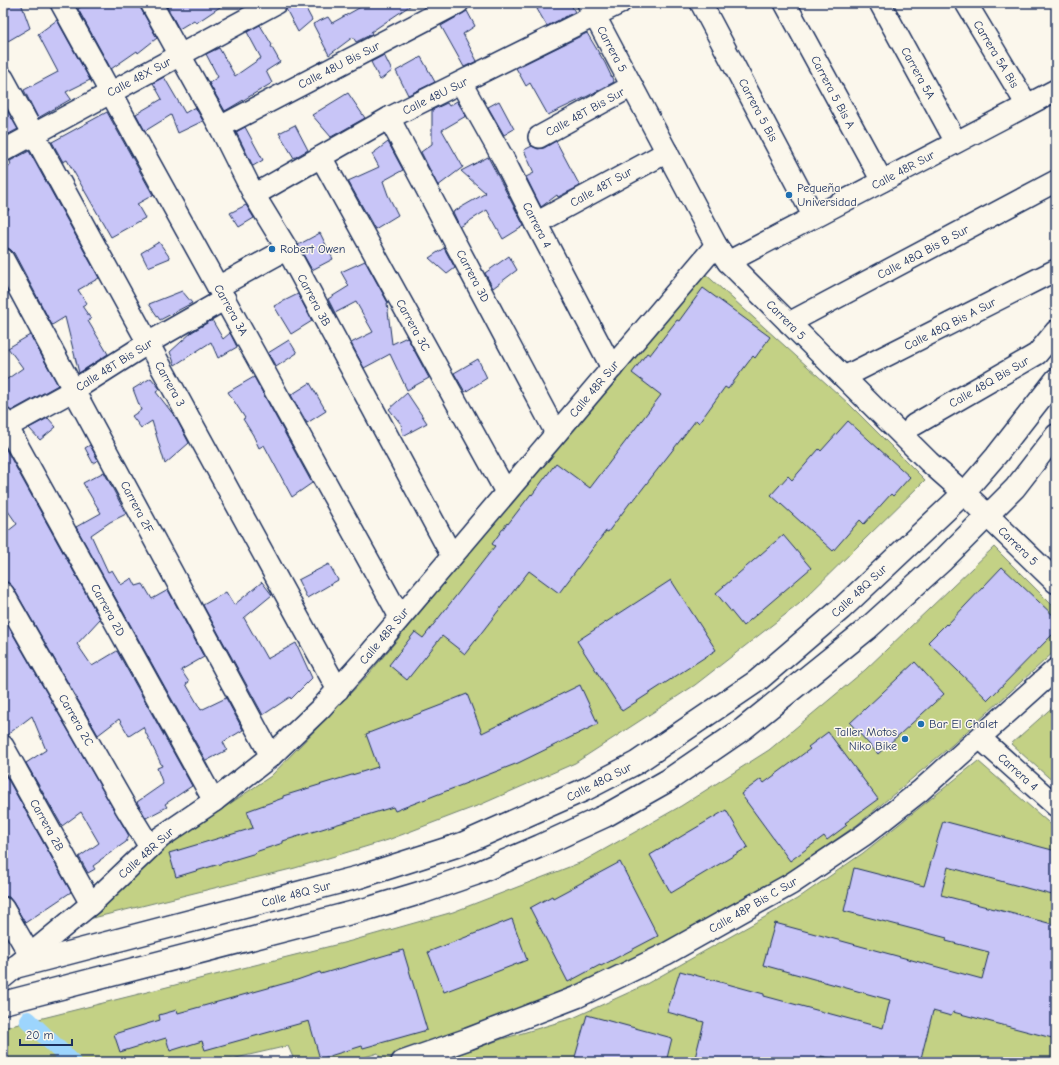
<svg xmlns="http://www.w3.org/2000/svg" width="1059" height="1065" font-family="'Comic Neue',sans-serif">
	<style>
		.green { fill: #c3d185; stroke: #6f8072 }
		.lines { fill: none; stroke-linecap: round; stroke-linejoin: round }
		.canal { stroke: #9dd5fd; stroke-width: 18 }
		.building { fill: #c8c5f7; stroke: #1b2f5e }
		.minor-casing { stroke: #1b2f5e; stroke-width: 24 }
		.major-casing { stroke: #1b2f5e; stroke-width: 25 }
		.minor { stroke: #fbf7ec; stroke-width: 21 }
		.major { stroke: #fbf7ec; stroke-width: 22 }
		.poi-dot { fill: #1f6fb2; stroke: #fbf7ec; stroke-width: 1.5 }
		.labels { text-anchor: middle; stroke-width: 3; stroke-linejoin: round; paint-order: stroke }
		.street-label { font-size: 12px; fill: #1b2f5e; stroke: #fbf7ec }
		.poi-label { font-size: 12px; fill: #1b2f5e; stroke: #fbf7ec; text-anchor: start }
	</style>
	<rect width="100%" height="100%" fill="#fbf7ec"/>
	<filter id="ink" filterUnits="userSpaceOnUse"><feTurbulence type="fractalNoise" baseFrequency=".025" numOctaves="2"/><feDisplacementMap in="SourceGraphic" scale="8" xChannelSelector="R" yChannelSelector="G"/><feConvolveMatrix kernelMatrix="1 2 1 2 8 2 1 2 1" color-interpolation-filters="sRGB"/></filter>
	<g filter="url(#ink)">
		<g class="green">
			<path d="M 702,271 L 849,404 L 925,480 L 799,604 L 695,685 L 575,763 L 482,804 L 388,840 L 295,868 L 81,921 L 145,861 L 271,776 L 369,674 Z"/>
			<path d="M 994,547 L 1056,609 L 1056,650 L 952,745 L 857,825 L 789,872 L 716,917 L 568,994 L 398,1056 L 381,1061 L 378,1053 L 349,1062 L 295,1062 L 288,1046 L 219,1062 L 3,1062 L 3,1028 L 351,941 L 453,912 L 582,862 L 681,806 L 769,750 L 865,670 Z"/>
			<path d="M 1056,704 L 1056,784 L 1011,744 Z"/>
			<path d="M 978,761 L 1056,829 L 1056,1060 L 1046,1062 L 438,1062 L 499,1040 L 573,1018 L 641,987 L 797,899 L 863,853 Z"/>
		</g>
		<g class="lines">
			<path class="canal" d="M 28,1020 L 72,1062"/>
		</g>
		<g class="building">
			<path d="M 3,3 L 21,3 L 30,28 L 3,44 Z"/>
			<path d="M 86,3 L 139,3 L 141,9 L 157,38 L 138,53 L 137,51 L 111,69 L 78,9 Z"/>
			<path d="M 165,3 L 226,3 L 196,23 L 194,20 L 179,29 Z"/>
			<path d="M 288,3 L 303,3 L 312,20 L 298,32 L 286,9 Z"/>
			<path d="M 368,3 L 414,3 L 371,32 L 372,34 L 356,42 L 353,37 L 329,55 L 313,24 L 328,17 L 332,23 Z"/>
			<path d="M 546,3 L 570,3 L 575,12 L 547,26 L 537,9 Z"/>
			<path d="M 467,11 L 475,26 L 463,34 L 477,61 L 464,67 L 441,26 Z"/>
			<path d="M 57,20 L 90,80 L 66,92 L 71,99 L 38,118 L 24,90 L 58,72 L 38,34 Z"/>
			<path d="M 260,25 L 272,45 L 271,46 L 280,62 L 266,71 L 272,83 L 225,111 L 209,83 L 218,77 L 206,54 L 219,48 L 235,76 L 261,58 L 247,32 Z"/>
			<path d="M 587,33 L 605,63 L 614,82 L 588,96 L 548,115 L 530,83 L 526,86 L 516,68 Z"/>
			<path d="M 384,55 L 392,71 L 380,80 L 371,62 Z"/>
			<path d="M 421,57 L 435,82 L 408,95 L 396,71 Z"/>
			<path d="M 164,77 L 185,113 L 195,107 L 203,121 L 178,133 L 171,115 L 145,131 L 136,114 L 162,99 L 153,83 Z"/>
			<path d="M 348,93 L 365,118 L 331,137 L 312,115 Z"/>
			<path d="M 457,101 L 466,116 L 442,130 L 463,167 L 438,186 L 421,152 L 432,144 L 432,110 L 447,103 L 449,106 Z"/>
			<path d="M 499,101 L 514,129 L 504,135 L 488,107 Z"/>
			<path d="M 3,103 L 18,129 L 3,137 Z"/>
			<path d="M 107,112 L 153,195 L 137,204 L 145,218 L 111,237 L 67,160 L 63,162 L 52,142 Z"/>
			<path d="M 295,125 L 308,150 L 294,158 L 279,133 Z"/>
			<path d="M 245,127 L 263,160 L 253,166 L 236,132 Z"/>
			<path d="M 556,141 L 580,186 L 558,197 L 557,195 L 541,207 L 526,177 L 534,173 L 524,150 L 532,146 L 538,149 L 544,148 Z"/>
			<path d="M 388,142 L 403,170 L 383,181 L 388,195 L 398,215 L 375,229 L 348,181 L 379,167 L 372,154 Z"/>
			<path d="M 29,151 L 99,278 L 78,290 L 87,303 L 82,306 L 91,319 L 88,321 L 108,354 L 79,373 L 65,317 L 52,325 L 14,253 L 10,249 L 3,246 L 3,213 L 9,210 L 3,198 L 3,169 L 11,165 L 10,161 Z"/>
			<path d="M 488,157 L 524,226 L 503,239 L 487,210 L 460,227 L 453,212 L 486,193 L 461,171 Z"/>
			<path d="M 246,205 L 254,218 L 239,227 L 230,213 Z"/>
			<path d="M 320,233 L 333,259 L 312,270 L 298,245 Z"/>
			<path d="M 159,242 L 170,258 L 148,267 L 141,253 Z"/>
			<path d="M 444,248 L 455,268 L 447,274 L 429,258 Z"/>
			<path d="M 509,256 L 517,270 L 493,288 L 485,273 Z"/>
			<path d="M 365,261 L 388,303 L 387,303 L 392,344 L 407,337 L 429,378 L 407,390 L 390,354 L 364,368 L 351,343 L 373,332 L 356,302 L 335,313 L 328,299 L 349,286 L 341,272 Z"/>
			<path d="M 703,288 L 770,337 L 755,358 L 753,356 L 728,389 L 725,387 L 699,423 L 696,420 L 633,501 L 632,500 L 608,532 L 606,531 L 559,593 L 529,571 L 465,654 L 442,636 L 407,680 L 389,665 L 415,632 L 423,638 L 495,546 L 492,544 L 507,523 L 508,524 L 531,494 L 532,495 L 556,463 L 590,488 L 661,395 L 632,373 L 647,353 L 650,355 L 677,320 L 679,321 Z"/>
			<path d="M 182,291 L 192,303 L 160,320 L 149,304 Z"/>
			<path d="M 298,294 L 312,321 L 291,334 L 274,306 Z"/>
			<path d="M 212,320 L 223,339 L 230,333 L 237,347 L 218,358 L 211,342 L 175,365 L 170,352 L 192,332 Z"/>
			<path d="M 30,335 L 58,385 L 11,411 L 9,409 L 3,407 L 3,382 L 23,368 L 8,348 Z"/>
			<path d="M 289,340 L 297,353 L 276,367 L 268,353 Z"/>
			<path d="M 478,359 L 487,378 L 465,392 L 454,373 Z"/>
			<path d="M 254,377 L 312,483 L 292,497 L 264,445 L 259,448 L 253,435 L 243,419 L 245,418 L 228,392 Z"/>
			<path d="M 151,378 L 160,389 L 156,392 L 176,418 L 189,443 L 165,464 L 152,421 L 141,428 L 132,416 L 141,410 L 133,389 Z"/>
			<path d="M 310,383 L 326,411 L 307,423 L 291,395 Z"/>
			<path d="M 407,393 L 427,423 L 403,436 L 401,424 L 389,409 Z"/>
			<path d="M 48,418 L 56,427 L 40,440 L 29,428 Z"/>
			<path d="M 848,421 L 910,477 L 893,496 L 891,494 L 864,524 L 860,520 L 833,551 L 771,495 L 788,476 L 792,480 L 819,449 L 821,451 Z"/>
			<path d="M 3,444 L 100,619 L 77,644 L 92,666 L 117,651 L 192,786 L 165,804 L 167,807 L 146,818 L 137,802 L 163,784 L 157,768 L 162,766 L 143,727 L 129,736 L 119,719 L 98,735 L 13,587 L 7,582 L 3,575 L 3,535 L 17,524 L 3,504 Z"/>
			<path d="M 90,445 L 98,460 L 93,463 L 85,448 Z"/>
			<path d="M 104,472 L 126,514 L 110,522 L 91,535 L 108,572 L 112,570 L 121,585 L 132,578 L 136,586 L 143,584 L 152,599 L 168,590 L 204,657 L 181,670 L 189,682 L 186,684 L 201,710 L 226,698 L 243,730 L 223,742 L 227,750 L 206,761 L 76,527 L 101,513 L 83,483 Z"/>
			<path d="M 783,535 L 811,568 L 743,626 L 716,593 Z"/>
			<path d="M 329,564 L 338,580 L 307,598 L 298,580 Z"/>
			<path d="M 1002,567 L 1056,618 L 1056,631 L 988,700 L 928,642 L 946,624 L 947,625 Z"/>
			<path d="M 671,580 L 716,650 L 622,711 L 577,641 Z"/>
			<path d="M 262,582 L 272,595 L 244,618 L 267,659 L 296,643 L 312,678 L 291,699 L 290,697 L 263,715 L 203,605 L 226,592 L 234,605 Z"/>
			<path d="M 3,617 L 129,836 L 126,842 L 100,860 L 100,861 L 93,866 L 95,869 L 88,873 L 79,857 L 99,843 L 81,812 L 62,826 L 26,763 L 46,750 L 32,716 L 7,735 L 3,734 Z"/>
			<path d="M 915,662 L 944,694 L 878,754 L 850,723 Z"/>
			<path d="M 580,685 L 598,724 L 518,763 L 395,811 L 393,807 L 283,841 L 283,843 L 255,852 L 256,853 L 176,877 L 169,853 L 253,828 L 247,811 L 283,798 L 283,796 L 378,767 L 366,734 L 444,704 L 444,703 L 467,694 L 482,733 Z"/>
			<path d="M 828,732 L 878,799 L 845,823 L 847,825 L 827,840 L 824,836 L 790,861 L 741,794 L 761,779 L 764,783 L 810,749 L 808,747 Z"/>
			<path d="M 6,776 L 71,892 L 25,923 L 13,902 L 9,897 L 3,896 L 3,778 Z"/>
			<path d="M 726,810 L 748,847 L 671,893 L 650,855 Z"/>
			<path d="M 943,821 L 1056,851 L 1056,896 L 948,867 L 941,895 L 1056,925 L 1056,1039 L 953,1012 L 951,1016 L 933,1011 L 920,1062 L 844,1062 L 821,1056 L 820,1062 L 694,1062 L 704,1022 L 667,1012 L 680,971 L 764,994 L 764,996 L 883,1028 L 890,1000 L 763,965 L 775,923 L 982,979 L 989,952 L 946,941 L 947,938 L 844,911 L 854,868 L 924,886 Z"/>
			<path d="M 620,862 L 658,936 L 601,966 L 600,965 L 568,982 L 530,908 L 552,896 L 553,898 Z"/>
			<path d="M 512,919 L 527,960 L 444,992 L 428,952 Z"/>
			<path d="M 403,950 L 427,1030 L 363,1048 L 362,1046 L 320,1059 L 309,1021 L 205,1050 L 202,1041 L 170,1051 L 166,1038 L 120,1052 L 114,1034 L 160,1020 L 159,1015 L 177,1010 L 178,1013 L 297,980 L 320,972 L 321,974 Z"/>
			<path d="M 587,1015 L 672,1038 L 666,1062 L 595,1062 L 575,1057 Z"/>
		</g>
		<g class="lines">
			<defs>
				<g id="minor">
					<path d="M 61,3 L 400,617"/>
					<path d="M 151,3 L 220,127 L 254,195 L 287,249 L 452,556"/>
					<path d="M 588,3 L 716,245 L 728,262 L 929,462 L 964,493 L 996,456 L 1056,379"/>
					<path d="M 701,3 L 814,217"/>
					<path d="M 785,3 L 882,181"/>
					<path d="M 880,3 L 956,142"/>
					<path d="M 966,3 L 1027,105"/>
					<path d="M 3,78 L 338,690"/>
					<path d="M 461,83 L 503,158 L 536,223 L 612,368"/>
					<path d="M 389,118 L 556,433"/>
					<path d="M 220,127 L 458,3"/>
					<path d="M 539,137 L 632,86"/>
					<path d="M 3,151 L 276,3"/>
					<path d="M 321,157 L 506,492"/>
					<path d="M 254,195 L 389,118 L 620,3"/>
					<path d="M 536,223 L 667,152"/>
					<path d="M 3,259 L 271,756"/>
					<path d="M 728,262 L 1056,90"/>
					<path d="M 218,287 L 287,249"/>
					<path d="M 789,323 L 1056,181"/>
					<path d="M 844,377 L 1056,270"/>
					<path d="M 3,419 L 214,801"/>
					<path d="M 914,425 L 1037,354 L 1056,331"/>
					<path d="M 3,429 L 74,390 L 148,343 L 225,299"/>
					<path d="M 987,516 L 1015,488 L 1056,435"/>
					<path d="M 3,593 L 126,808 L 150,847"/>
					<path d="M 980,738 L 1056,806"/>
					<path d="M 3,746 L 91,904"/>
					<path d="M 3,908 L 30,955"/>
					<path d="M 15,967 L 91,904 L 161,837 L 214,801 L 271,756 L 321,708 L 366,658 L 716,245"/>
					<path d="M 402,1062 L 468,1039 L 577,997 L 666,954 L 791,884 L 864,835 L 920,791 L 1056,669"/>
				</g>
				<g id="major">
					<path d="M 3,977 L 15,967 L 359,877 L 462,844 L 586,789 L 636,763 L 757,681 L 841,609 L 964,493 L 1056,582"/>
					<path d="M 3,1003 L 370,908 L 423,892 L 475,874 L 540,846 L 605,816 L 667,781 L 743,729 L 867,629 L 943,560 L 987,516"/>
				</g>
			</defs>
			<use href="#minor" class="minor-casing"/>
			<use href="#major" class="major-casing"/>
			<use href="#minor" class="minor"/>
			<use href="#major" class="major"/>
		</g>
	</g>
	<g class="poi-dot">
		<circle cx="789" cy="195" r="4"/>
		<circle cx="272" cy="249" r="4"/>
		<circle cx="921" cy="724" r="4"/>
		<circle cx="905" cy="739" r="4"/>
	</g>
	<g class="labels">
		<g class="street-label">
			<text transform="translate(612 49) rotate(62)" y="4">Carrera 5</text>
			<text transform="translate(996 54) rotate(59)" y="4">Carrera 5A Bis</text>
			<text transform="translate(339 65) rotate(-27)" y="4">Calle 48U Bis Sur</text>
			<text transform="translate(918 73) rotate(61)" y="4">Carrera 5A</text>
			<text transform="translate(139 77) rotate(-28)" y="4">Calle 48X Sur</text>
			<text transform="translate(833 92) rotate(62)" y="4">Carrera 5 Bis A</text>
			<text transform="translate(435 96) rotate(-26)" y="4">Calle 48U Sur</text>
			<text transform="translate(758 110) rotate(62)" y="4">Carrera 5 Bis</text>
			<text transform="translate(585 112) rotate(-29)" y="4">Calle 48T Bis Sur</text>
			<text transform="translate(903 170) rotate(-28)" y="4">Calle 48R Sur</text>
			<text transform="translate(601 187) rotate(-29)" y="4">Calle 48T Sur</text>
			<text transform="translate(537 225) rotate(63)" y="4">Carrera 4</text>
			<text transform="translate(923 252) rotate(-28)" y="4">Calle 48Q Bis B Sur</text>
			<text transform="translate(473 276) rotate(62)" y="4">Carrera 3D</text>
			<text transform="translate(314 300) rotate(62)" y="4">Carrera 3B</text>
			<text transform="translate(231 310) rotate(61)" y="4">Carrera 3A</text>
			<text transform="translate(786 320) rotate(45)" y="4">Carrera 5</text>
			<text transform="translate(950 324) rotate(-27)" y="4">Calle 48Q Bis A Sur</text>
			<text transform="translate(413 325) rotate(61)" y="4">Carrera 3C</text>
			<text transform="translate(114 365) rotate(-32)" y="4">Calle 48T Bis Sur</text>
			<text transform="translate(989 382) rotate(-30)" y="4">Calle 48Q Bis Sur</text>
			<text transform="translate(170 384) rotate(61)" y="4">Carrera 3</text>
			<text transform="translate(594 389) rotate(-50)" y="4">Calle 48R Sur</text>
			<text transform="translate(137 507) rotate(62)" y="4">Carrera 2F</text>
			<text transform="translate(1018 546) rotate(44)" y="4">Carrera 5</text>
			<text transform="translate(859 591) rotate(-43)" y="4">Calle 48Q Sur</text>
			<text transform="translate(108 610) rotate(61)" y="4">Carrera 2D</text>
			<text transform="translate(384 636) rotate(-50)" y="4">Calle 48R Sur</text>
			<text transform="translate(76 720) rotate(60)" y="4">Carrera 2C</text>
			<text transform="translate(1018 772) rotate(42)" y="4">Carrera 4</text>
			<text transform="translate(599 782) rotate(-27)" y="4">Calle 48Q Sur</text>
			<text transform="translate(47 825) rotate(61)" y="4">Carrera 2B</text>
			<text transform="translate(146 853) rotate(-42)" y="4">Calle 48R Sur</text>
			<text transform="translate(296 894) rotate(-15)" y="4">Calle 48Q Sur</text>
			<text transform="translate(753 905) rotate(-30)" y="4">Calle 48P Bis C Sur</text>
		</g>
		<g class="poi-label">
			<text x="797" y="192">Pequeña<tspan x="797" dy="14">Universidad</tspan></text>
			<text x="280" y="253">Robert Owen</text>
			<text x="929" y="728">Bar El Chalet</text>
			<text x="897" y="736" text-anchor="end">Taller Motos<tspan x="897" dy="14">Niko Bike</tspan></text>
		</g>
	</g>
	<rect width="1059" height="1065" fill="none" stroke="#fbf7ec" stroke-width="16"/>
	<rect x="8" y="8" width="1043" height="1049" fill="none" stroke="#1b2f5e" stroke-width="1.5" filter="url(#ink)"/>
	<path d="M20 1039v6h52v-6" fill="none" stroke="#1b2f5e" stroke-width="2"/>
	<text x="26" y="1039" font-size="12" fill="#1b2f5e" stroke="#fbf7ec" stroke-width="3" paint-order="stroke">20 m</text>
</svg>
